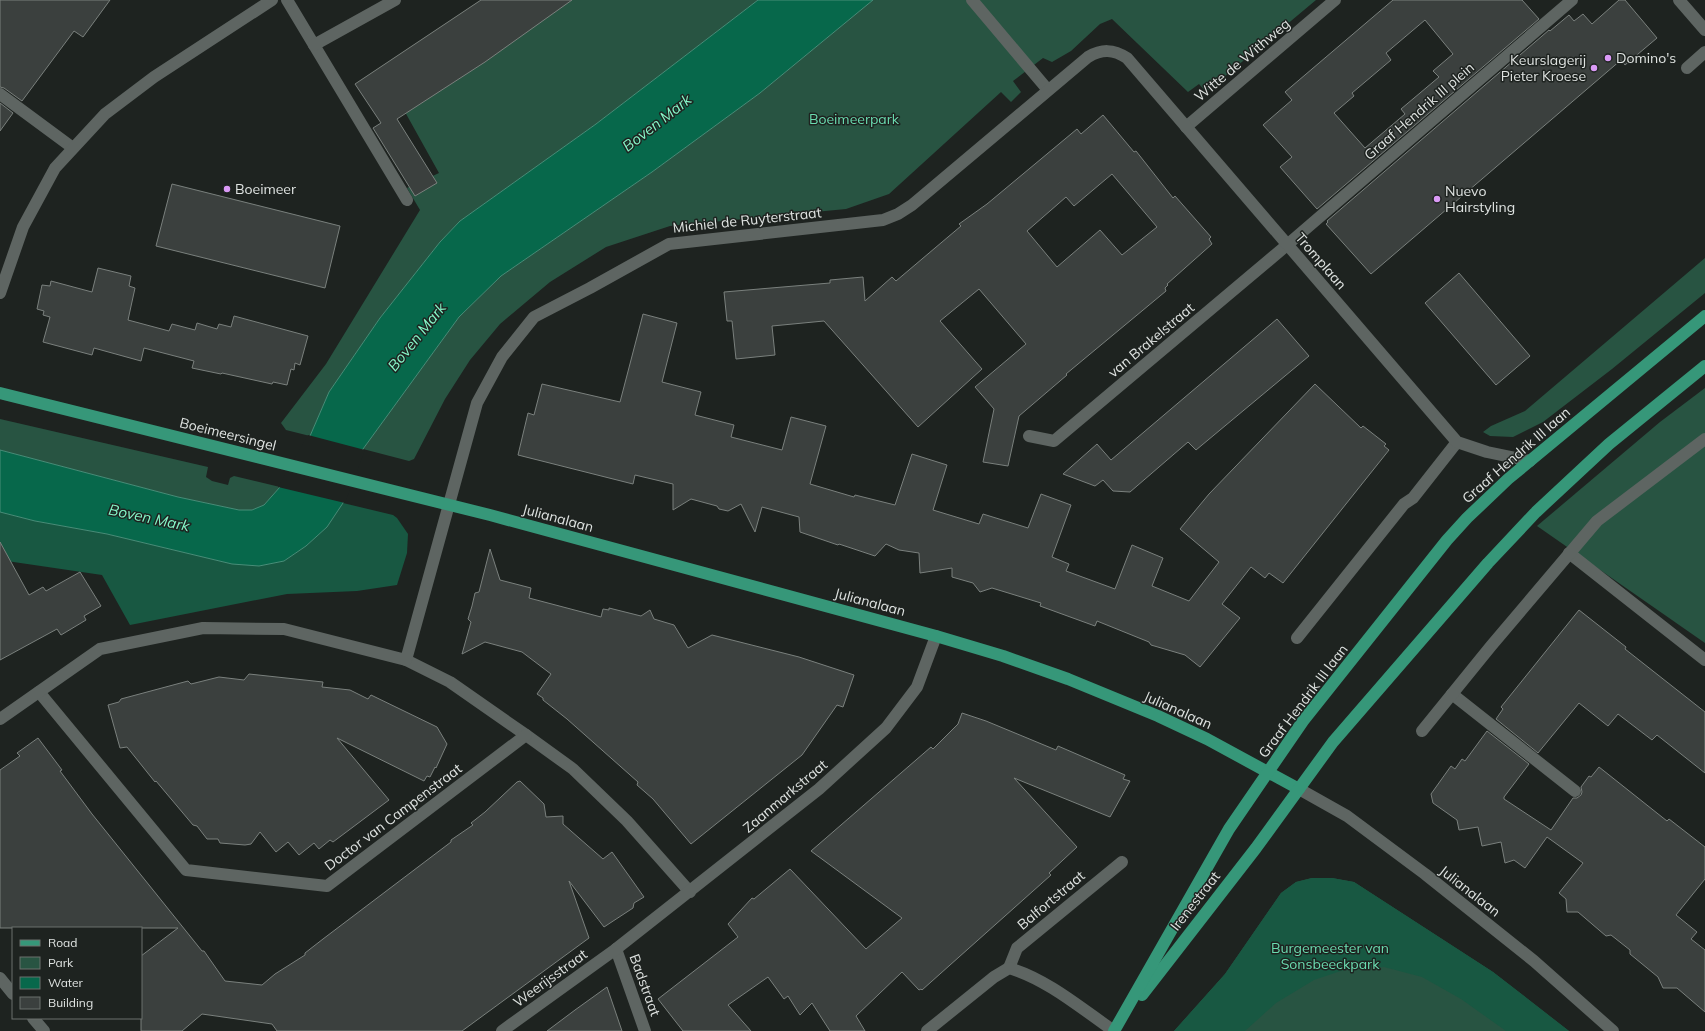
<svg xmlns="http://www.w3.org/2000/svg" width="1705" height="1031" font-family="Mulish,sans-serif">
	<style>
		.green { fill: #285442 }
		.forest { fill: #185842 }
		.water { fill: #07684b; stroke: #488d78 }
		.pier { fill: #1e2320 }
		.building { fill: #3b403e; stroke: #7a807d; fill-rule: evenodd }
		.lines { fill: none; stroke-linecap: round; stroke-linejoin: round }
		.minor { stroke: #5e6562; stroke-width: 12 }
		.major { stroke: #369779; stroke-width: 12 }
		.poi-dot { fill: #da9af6; stroke: #1e2320; stroke-width: 1.5 }
		.labels { text-anchor: middle; stroke-width: 3; stroke-linejoin: round; paint-order: stroke }
		.poi-label { font-size: 14px; fill: #dfe3e1; stroke: #1e2320; text-anchor: start }
		.street-label { font-size: 14px; fill: #dfe3e1; stroke: #1e2320 }
		.park-label { font-size: 14px; fill: #6adcb0; stroke: #1e2320 }
		.water-label { font-size: 15px; font-style: italic; fill: #86f7c9; stroke: #1e2320 }
	</style>
	<rect width="100%" height="100%" fill="#1e2320"/>
	<g class="green">
		<path d="M 549,0 L 758,0 L 596,124 L 460,221 L 440,242 L 380,318 L 329,392 L 310,436 L 286,430 L 281,423 L 326,364 L 420,210 L 407,188 L 439,173 L 400,103 Z"/>
		<path d="M 873,0 L 1316,0 L 1206,92 L 1199,84 L 1188,92 L 1112,19 L 1100,24 L 1071,51 L 1052,62 L 1043,58 L 1013,81 L 1021,92 L 1011,102 L 1001,92 L 889,194 L 846,209 L 670,226 L 606,247 L 550,282 L 500,324 L 470,360 L 445,399 L 414,459 L 409,461 L 363,449 L 459,317 L 501,276 L 652,172 L 760,93 Z"/>
		<path d="M 1705,258 L 1705,293 L 1612,369 L 1543,422 L 1513,437 L 1490,436 L 1483,432 L 1491,426 L 1525,411 Z"/>
		<path d="M 1705,388 L 1705,643 L 1537,526 L 1660,422 Z"/>
		<path d="M 0,419 L 208,467 L 206,477 L 212,481 L 228,485 L 230,478 L 234,476 L 280,487 L 264,505 L 252,510 L 239,510 L 178,497 L 0,450 Z"/>
		<path d="M 1312,878 L 1332,878 L 1354,882 L 1493,972 L 1569,1031 L 1174,1031 L 1225,974 L 1281,893 L 1296,882 Z"/>
	</g>
	<g class="forest">
		<path d="M 343,503 L 393,515 L 397,518 L 408,534 L 407,553 L 397,585 L 357,591 L 287,594 L 130,625 L 102,575 L 0,560 L 0,512 L 35,521 L 107,534 L 232,564 L 284,561 L 306,546 L 327,527 Z"/>
		<path d="M 1312,878 L 1332,878 L 1354,882 L 1493,972 L 1569,1031 L 1506,1031 L 1461,999 L 1422,977 L 1384,967 L 1347,969 L 1314,980 L 1276,1003 L 1245,1031 L 1174,1031 L 1225,974 L 1281,893 L 1296,882 Z"/>
	</g>
	<path class="water" d="M 758,0 L 873,0 L 760,93 L 652,172 L 501,276 L 459,317 L 363,449 L 343,503 L 327,527 L 306,546 L 284,561 L 259,566 L 232,564 L 107,534 L 35,521 L 0,512 L 0,450 L 178,497 L 239,510 L 252,510 L 264,505 L 280,487 L 310,436 L 329,392 L 380,318 L 440,242 L 460,221 L 596,124 Z"/>
	<path class="pier" d="M 308,435 L 365,450 L 345,503 L 278,487 Z"/>
	<g class="building">
		<path d="M 0,0 L 110,0 L 83,37 L 74,31 L 22,101 L 4,88 L 0,87 Z"/>
		<path d="M 481,0 L 572,0 L 485,62 L 397,119 L 437,183 L 415,196 L 373,128 L 381,123 L 355,84 Z"/>
		<path d="M 1393,0 L 1522,0 L 1539,19 L 1317,209 L 1280,167 L 1292,157 L 1263,125 L 1292,100 L 1285,92 ZM 1425,20 L 1453,54 L 1433,71 L 1439,77 L 1401,109 L 1405,114 L 1365,148 L 1334,113 L 1354,96 L 1352,93 L 1391,60 L 1386,53 Z"/>
		<path d="M 1619,0 L 1625,0 L 1657,38 L 1625,65 L 1621,60 L 1371,274 L 1326,224 L 1328,222 L 1327,221 L 1549,30 L 1550,31 L 1569,15 L 1574,21 L 1583,14 L 1592,24 Z"/>
		<path d="M 0,103 L 13,113 L 0,131 Z"/>
		<path d="M 1103,115 L 1134,152 L 1136,151 L 1173,198 L 1175,196 L 1211,237 L 1209,239 L 1212,244 L 1167,284 L 1168,285 L 1165,288 L 1166,291 L 1066,374 L 1067,375 L 1019,416 L 1008,466 L 983,462 L 994,409 L 975,387 L 1026,344 L 979,289 L 940,321 L 982,369 L 918,427 L 824,321 L 772,326 L 775,355 L 736,359 L 732,321 L 727,321 L 724,292 L 830,283 L 830,280 L 863,277 L 865,301 L 892,277 L 896,281 L 961,226 L 959,224 L 987,204 L 1077,129 L 1081,134 ZM 1112,174 L 1157,227 L 1122,255 L 1100,230 L 1057,267 L 1027,231 L 1066,197 L 1074,206 Z"/>
		<path d="M 172,184 L 340,226 L 325,288 L 156,246 Z"/>
		<path d="M 98,268 L 131,276 L 129,286 L 135,288 L 128,320 L 169,331 L 172,324 L 195,330 L 197,323 L 217,329 L 219,324 L 231,327 L 234,316 L 308,336 L 300,365 L 295,363 L 294,370 L 291,369 L 287,385 L 273,382 L 272,384 L 222,373 L 221,374 L 192,368 L 194,361 L 144,348 L 141,361 L 94,348 L 92,355 L 43,342 L 50,317 L 43,315 L 44,311 L 37,309 L 42,285 L 50,286 L 51,281 L 92,292 Z"/>
		<path d="M 1459,273 L 1530,356 L 1496,385 L 1425,303 Z"/>
		<path d="M 643,314 L 677,323 L 662,382 L 701,392 L 695,415 L 734,425 L 731,437 L 782,450 L 791,417 L 826,426 L 810,484 L 854,497 L 855,495 L 895,505 L 912,454 L 947,465 L 933,510 L 979,524 L 983,514 L 1028,528 L 1041,494 L 1071,505 L 1052,557 L 1069,564 L 1066,571 L 1115,589 L 1132,545 L 1163,558 L 1152,586 L 1189,601 L 1219,562 L 1180,529 L 1209,494 L 1315,384 L 1361,428 L 1363,426 L 1386,444 L 1384,446 L 1389,450 L 1283,583 L 1269,573 L 1265,578 L 1251,567 L 1222,604 L 1240,618 L 1200,667 L 1185,655 L 1151,645 L 1149,642 L 1097,621 L 1095,626 L 1040,606 L 1041,603 L 992,588 L 980,592 L 973,583 L 952,577 L 952,568 L 920,573 L 919,553 L 899,550 L 886,544 L 875,556 L 839,544 L 838,545 L 800,532 L 799,517 L 762,507 L 755,532 L 741,504 L 728,511 L 719,509 L 717,506 L 691,499 L 673,510 L 673,484 L 635,475 L 633,484 L 518,455 L 528,413 L 534,415 L 542,384 L 620,402 Z"/>
		<path d="M 1277,319 L 1309,356 L 1196,450 L 1188,442 L 1130,492 L 1113,491 L 1103,480 L 1095,486 L 1063,474 L 1097,444 L 1111,460 Z"/>
		<path d="M 0,542 L 29,595 L 43,587 L 46,591 L 80,572 L 101,606 L 84,616 L 86,620 L 61,635 L 57,629 L 0,660 Z"/>
		<path d="M 490,549 L 500,580 L 531,588 L 529,598 L 601,617 L 603,609 L 609,610 L 609,608 L 641,616 L 650,610 L 654,619 L 674,625 L 688,648 L 712,635 L 799,657 L 854,675 L 843,707 L 837,705 L 802,755 L 691,844 L 653,799 L 637,785 L 638,782 L 567,719 L 543,700 L 543,698 L 537,694 L 551,674 L 522,652 L 485,642 L 462,654 L 471,622 L 468,619 L 472,606 L 475,593 L 479,592 Z"/>
		<path d="M 1579,610 L 1626,647 L 1625,649 L 1705,712 L 1705,773 L 1657,735 L 1652,740 L 1618,714 L 1608,726 L 1579,703 L 1538,753 L 1496,719 L 1503,709 L 1501,707 Z"/>
		<path d="M 249,674 L 323,682 L 322,687 L 350,690 L 368,699 L 371,695 L 437,727 L 447,744 L 436,768 L 435,767 L 430,777 L 427,776 L 424,781 L 337,738 L 389,800 L 333,842 L 330,840 L 319,849 L 314,843 L 299,855 L 288,842 L 276,852 L 260,832 L 251,844 L 245,845 L 220,843 L 218,839 L 207,839 L 197,826 L 193,825 L 156,781 L 155,782 L 127,747 L 120,748 L 108,705 L 119,702 L 121,699 L 188,681 L 191,684 L 219,677 L 244,680 Z"/>
		<path d="M 962,713 L 986,721 L 1056,750 L 1058,746 L 1125,775 L 1123,779 L 1130,781 L 1110,817 L 1014,778 L 1077,847 L 1049,873 L 1051,875 L 922,990 L 921,989 L 919,990 L 902,972 L 856,1016 L 865,1031 L 830,1031 L 812,1003 L 800,1015 L 788,996 L 784,999 L 768,977 L 728,1005 L 751,1031 L 683,1031 L 658,999 L 738,937 L 728,924 L 752,898 L 754,899 L 790,869 L 866,949 L 902,918 L 811,851 L 931,747 L 933,749 L 958,724 Z"/>
		<path d="M 1487,731 L 1529,764 L 1504,797 L 1504,799 L 1551,830 L 1573,798 L 1577,798 L 1581,795 L 1582,792 L 1581,787 L 1589,776 L 1591,777 L 1599,767 L 1667,821 L 1669,819 L 1705,847 L 1705,879 L 1676,915 L 1697,932 L 1691,939 L 1705,950 L 1705,1012 L 1677,988 L 1663,988 L 1658,977 L 1630,954 L 1630,950 L 1611,935 L 1606,936 L 1578,912 L 1567,912 L 1566,899 L 1559,893 L 1583,863 L 1547,837 L 1525,868 L 1514,860 L 1505,863 L 1501,842 L 1482,846 L 1478,827 L 1459,830 L 1457,820 L 1433,803 L 1431,794 L 1451,766 L 1455,769 L 1462,759 L 1465,761 Z"/>
		<path d="M 38,738 L 62,770 L 60,771 L 92,814 L 202,951 L 204,951 L 225,981 L 262,985 L 275,974 L 305,955 L 305,953 L 323,939 L 451,842 L 451,840 L 473,825 L 471,823 L 485,812 L 517,782 L 520,781 L 544,804 L 546,817 L 563,816 L 563,824 L 603,859 L 612,852 L 644,897 L 634,903 L 633,908 L 604,927 L 569,881 L 589,938 L 462,1031 L 277,1031 L 272,1024 L 202,1014 L 182,1031 L 141,1031 L 141,956 L 178,928 L 0,928 L 0,770 L 20,756 L 17,753 Z"/>
		<path d="M 607,987 L 622,1031 L 547,1031 L 575,1010 Z"/>
	</g>
	<g class="lines">
		<g class="minor">
			<path d="M 287,0 L 407,200"/>
			<path d="M 972,0 L 1048,90"/>
			<path d="M 1679,0 L 1705,30"/>
			<path d="M 314,45 L 395,0"/>
			<path d="M 1687,68 L 1705,52"/>
			<path d="M 0,94 L 73,148"/>
			<path d="M 1186,127 L 1335,0"/>
			<path d="M 0,293 L 23,227 L 55,168 L 105,114 L 154,77 L 272,0"/>
			<path d="M 1029,436 L 1054,441 L 1287,245 L 1572,0"/>
			<path d="M 1569,553 L 1705,660"/>
			<path d="M 1297,638 L 1404,504 L 1413,498 L 1457,442"/>
			<path d="M 406,660 L 450,682 L 526,735 L 573,769 L 627,821 L 690,892"/>
			<path d="M 39,692 L 186,870 L 327,886 L 526,735"/>
			<path d="M 1452,694 L 1575,791"/>
			<path d="M 0,719 L 100,649 L 203,628 L 284,629 L 406,660 L 477,403 L 502,357 L 534,317 L 590,288 L 669,244 L 883,220 L 898,214 L 912,205 L 1088,57 C 1102,49 1113,49 1127,58 L 1457,442 L 1487,452 L 1530,461"/>
			<path d="M 1422,731 L 1491,646 L 1597,521 L 1705,439"/>
			<path d="M 1299,789 L 1347,816 L 1425,874 L 1534,961 L 1613,1031"/>
			<path d="M 616,949 L 645,1031"/>
			<path d="M 1009,968 L 1017,948 L 1122,862"/>
			<path d="M 0,978 L 13,994"/>
			<path d="M 33,1018 L 44,1031"/>
			<path d="M 502,1031 L 616,949 L 819,789 L 886,728 L 917,687 L 936,636"/>
			<path d="M 927,1031 L 994,977 L 1009,968 C 1047,979 1082,1009 1114,1031"/>
		</g>
		<g class="major">
			<path d="M 0,393 L 490,515 L 936,636 L 1003,656 L 1068,679 L 1158,716 L 1207,739 L 1299,789"/>
			<path d="M 1142,995 L 1256,848 L 1333,742 L 1488,563 L 1536,512 L 1609,444 L 1705,366"/>
			<path d="M 1114,1031 L 1229,829 L 1303,721 L 1447,540 L 1467,518 L 1508,479 L 1705,316"/>
		</g>
	</g>
	<g class="poi-dot">
		<circle cx="1608" cy="58" r="4"/>
		<circle cx="1594" cy="68" r="4"/>
		<circle cx="227" cy="189" r="4"/>
		<circle cx="1437" cy="199" r="4"/>
	</g>
	<g class="labels">
		<g class="poi-label">
			<text x="1616" y="63">Domino's</text>
			<text x="1586" y="65" text-anchor="end">Keurslagerij<tspan x="1586" dy="16">Pieter Kroese</tspan></text>
			<text x="235" y="194">Boeimeer</text>
			<text x="1445" y="196">Nuevo<tspan x="1445" dy="16">Hairstyling</tspan></text>
		</g>
		<g class="street-label">
			<text transform="translate(1242 60) rotate(-40)" y="5">Witte de Withweg</text>
			<text transform="translate(1419 111) rotate(-41)" y="5">Graaf Hendrik III plein</text>
			<text transform="translate(747 220) rotate(-6)" y="5">Michiel de Ruyterstraat</text>
			<text transform="translate(1321 261) rotate(49)" y="5">Tromplaan</text>
			<text transform="translate(1151 340) rotate(-40)" y="5">van Brakelstraat</text>
			<text transform="translate(228 434) rotate(14)" y="5">Boeimeersingel</text>
			<text transform="translate(1516 455) rotate(-41)" y="5">Graaf Hendrik III laan</text>
			<text transform="translate(558 518) rotate(15)" y="5">Julianalaan</text>
			<text transform="translate(870 602) rotate(15)" y="5">Julianalaan</text>
			<text transform="translate(1303 701) rotate(-53)" y="5">Graaf Hendrik III laan</text>
			<text transform="translate(1178 710) rotate(24)" y="5">Julianalaan</text>
			<text transform="translate(785 796) rotate(-40)" y="5">Zaanmarkstraat</text>
			<text transform="translate(393 817) rotate(-37)" y="5">Doctor van Campenstraat</text>
			<text transform="translate(1470 891) rotate(38)" y="5">Julianalaan</text>
			<text transform="translate(1051 900) rotate(-40)" y="5">Balfortstraat</text>
			<text transform="translate(1195 901) rotate(-52)" y="5">Irenestraat</text>
			<text transform="translate(550 978) rotate(-36)" y="5">Weerijsstraat</text>
			<text transform="translate(645 985) rotate(70)" y="5">Badstraat</text>
		</g>
		<g class="park-label">
			<text x="854" y="124">Boeimeerpark</text>
			<text x="1330" y="953">Burgemeester van<tspan x="1330" dy="16">Sonsbeeckpark</tspan></text>
		</g>
		<g class="water-label">
			<text transform="translate(657 123) rotate(-38)" y="5">Boven Mark</text>
			<text transform="translate(417 337) rotate(-51)" y="5">Boven Mark</text>
			<text transform="translate(149 518) rotate(12)" y="5">Boven Mark</text>
		</g>
	</g>
	<rect x="12" y="927" width="130" height="92" fill="#1e2320" stroke="#6b706d"/>
	<rect x="20" y="940" width="20" height="6" fill="#369779" stroke="#6b706d"/>
	<text x="48" y="947" font-size="12" fill="#dfe3e1">Road</text>
	<rect x="20" y="957" width="20" height="12" fill="#285442" stroke="#6b706d"/>
	<text x="48" y="967" font-size="12" fill="#dfe3e1">Park</text>
	<rect x="20" y="977" width="20" height="12" fill="#07684b" stroke="#6b706d"/>
	<text x="48" y="987" font-size="12" fill="#dfe3e1">Water</text>
	<rect x="20" y="997" width="20" height="12" fill="#3b403e" stroke="#6b706d"/>
	<text x="48" y="1007" font-size="12" fill="#dfe3e1">Building</text>
</svg>
